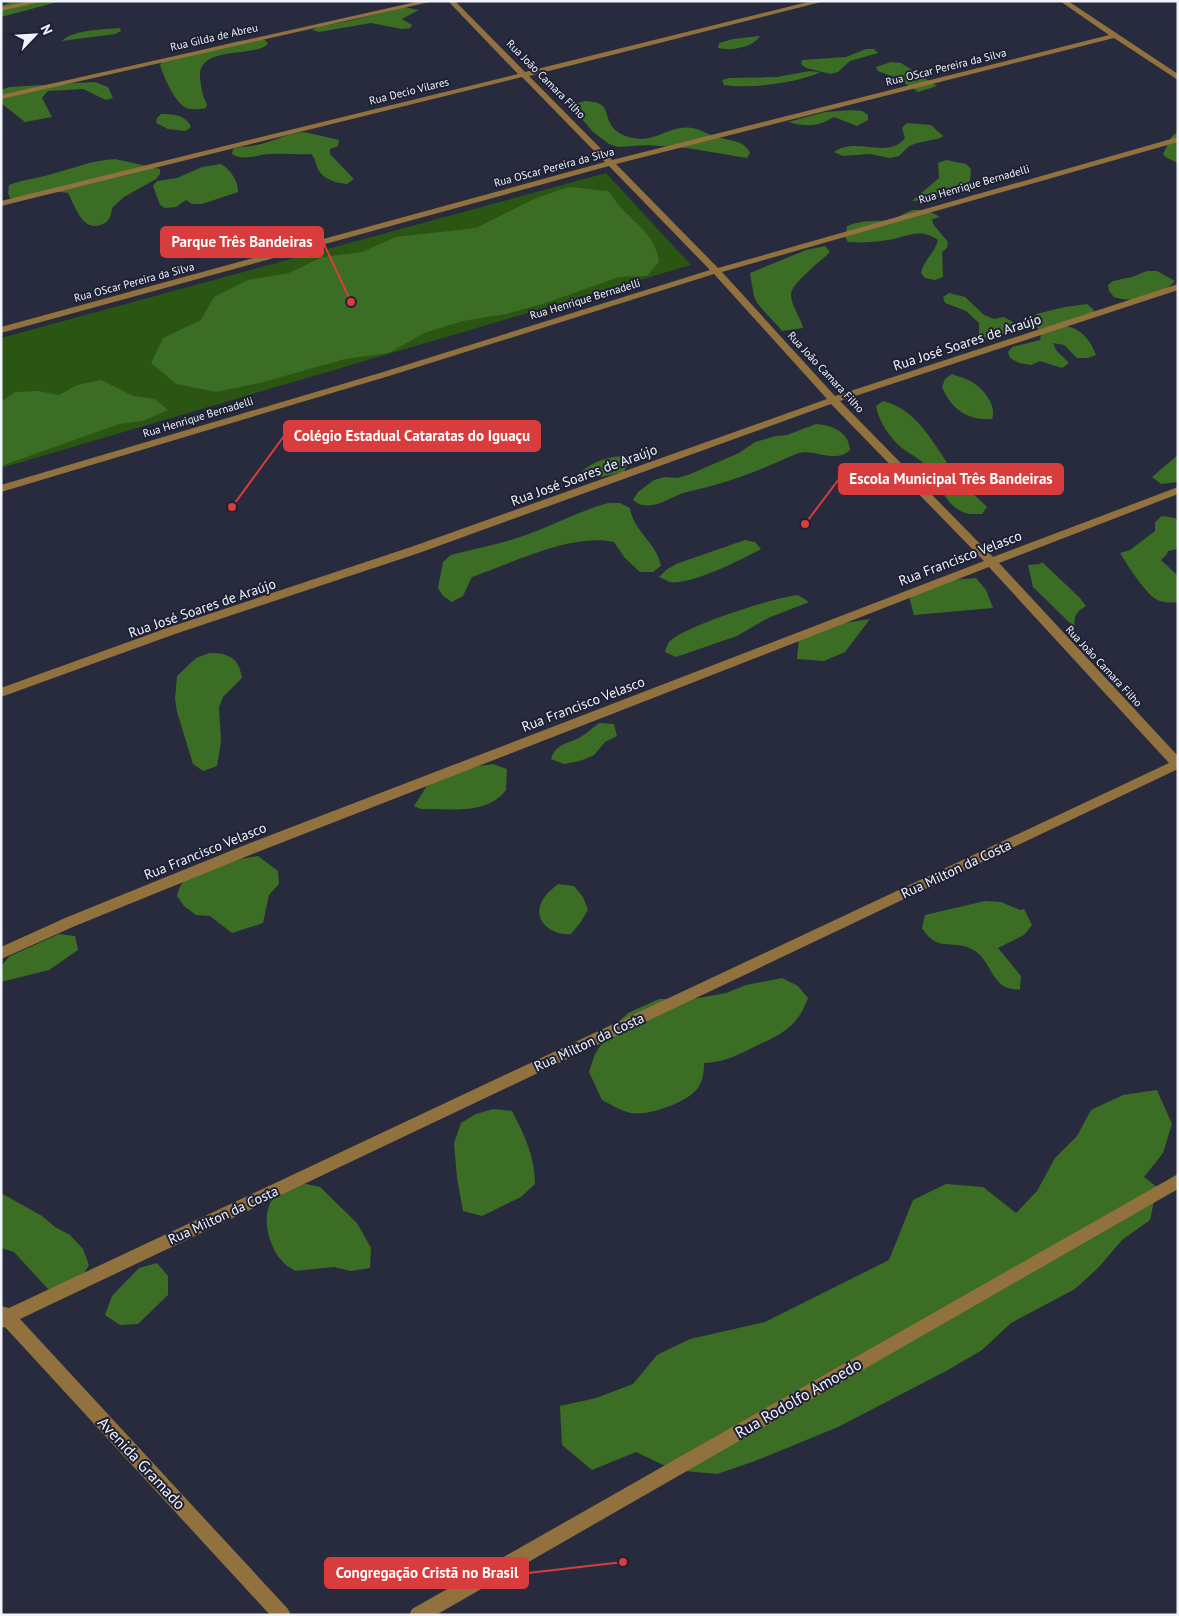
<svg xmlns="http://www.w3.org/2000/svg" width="1179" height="1616" font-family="'PT Sans',sans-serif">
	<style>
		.green { fill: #2a5513 }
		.forest { fill: #3c6d24 }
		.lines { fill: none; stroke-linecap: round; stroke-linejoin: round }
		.minor { fill: #91713e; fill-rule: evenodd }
		.labels { text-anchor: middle; stroke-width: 4; stroke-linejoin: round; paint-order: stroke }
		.far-street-label { font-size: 11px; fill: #f1f3fd; stroke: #1e2133 }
		.street-label { font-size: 14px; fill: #f1f3fd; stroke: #1e2133 }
		.near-street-label { font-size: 16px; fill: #f1f3fd; stroke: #1e2133 }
		.leader { fill: none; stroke: #d93c3d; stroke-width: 2 }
		.callout-dot { fill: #d93c3d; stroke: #1e2133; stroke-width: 2 }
		.callout { fill: #d93c3d; stroke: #d93c3d; stroke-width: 2 }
		.callout-label { font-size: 15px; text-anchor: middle; font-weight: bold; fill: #fff }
	</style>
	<rect width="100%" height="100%" fill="#282b3d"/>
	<path class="green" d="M 606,173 L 691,265 L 1,468 L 1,338 Z"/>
	<g class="forest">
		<path d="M 13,1 L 61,1 L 1,17 L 1,6 Z"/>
		<path d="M 404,7 L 419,10 L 402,19 L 412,25 L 410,28 L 402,29 L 371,23 L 319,32 L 312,30 L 318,27 L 349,21 Z"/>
		<path d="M 120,28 L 121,31 L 115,34 L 62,41 C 72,30 105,29 120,28 Z"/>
		<path d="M 760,36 C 752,48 731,51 718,48 L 719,43 L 733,39 Z"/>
		<path d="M 258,39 L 265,40 L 268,44 C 254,58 198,45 200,77 C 201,87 202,95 207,104 L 206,108 C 199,109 188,111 183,106 C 173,98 164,77 160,65 L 163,60 L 239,41 Z"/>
		<path d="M 866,49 L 874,49 L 878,53 L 850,61 L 838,72 L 831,74 L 806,68 L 801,64 L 802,60 L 846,57 Z"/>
		<path d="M 891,62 L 901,63 L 937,86 L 918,92 L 899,79 L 878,71 L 876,67 Z"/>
		<path d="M 810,71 L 820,72 C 799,83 748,89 724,85 L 722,80 L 729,78 L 777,77 Z"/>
		<path d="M 95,82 L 108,87 L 113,98 L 106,100 L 83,89 L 48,91 L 42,98 L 52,117 L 25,122 L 1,103 L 1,90 L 9,87 Z"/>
		<path d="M 586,101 C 609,103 603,109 611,125 C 616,134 631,139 641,139 C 655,139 667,130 681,128 C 695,126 702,132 714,136 C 727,141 744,139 750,153 L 747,158 L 687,148 L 647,145 L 618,147 L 609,144 L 592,131 L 573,108 L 573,104 Z"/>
		<path d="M 853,110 L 862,111 L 868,115 L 868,120 L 857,126 L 834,117 C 818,127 807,127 788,122 L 825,112 Z"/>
		<path d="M 161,114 C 173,114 186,115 191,127 L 186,131 L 168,129 L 156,123 L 157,118 Z"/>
		<path d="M 907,123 L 931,125 L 943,136 L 941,138 L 917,143 L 909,146 L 899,156 L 890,158 L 870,154 L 843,156 L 834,152 C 856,136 888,160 905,138 L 902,128 Z"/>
		<path d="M 304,132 L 339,140 L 338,146 L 330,149 L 330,154 L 354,179 L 347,184 C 337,183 323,180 318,169 C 315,163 316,159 311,154 C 297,155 284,153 271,154 C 257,154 245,162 232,154 L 233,149 C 241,146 249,147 257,145 C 273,142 287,133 304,132 Z"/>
		<path d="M 1178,132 L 1178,163 L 1167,158 L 1163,154 L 1172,136 Z"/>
		<path d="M 115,159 L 160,169 L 160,174 L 156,179 L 124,197 L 112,208 C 111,215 110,221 103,224 C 83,234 75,206 68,193 C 49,189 29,200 10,198 L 8,193 L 9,185 C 24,179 40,178 55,173 C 75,168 93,160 115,159 Z"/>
		<path d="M 946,160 L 966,164 L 971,169 L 970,181 C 952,194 934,200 912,201 L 939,178 L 938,163 Z"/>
		<path d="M 221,164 C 230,169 239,182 238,192 L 202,204 L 192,204 L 186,200 L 176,207 L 165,208 L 160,205 L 153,186 L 157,181 L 177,178 L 202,167 Z"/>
		<path d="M 569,187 L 608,191 C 613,197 617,204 623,210 C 640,228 655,235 659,262 L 647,276 L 619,277 L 546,303 L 506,314 L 463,321 L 424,333 L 389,353 L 345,359 L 260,383 L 216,392 L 176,384 L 151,363 L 163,338 L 201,320 L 214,297 L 248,280 L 289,273 L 322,257 L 362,252 L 396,237 L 476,228 L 536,198 Z"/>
		<path d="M 913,210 C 924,210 931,211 940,217 L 932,219 L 933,224 L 948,242 L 947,248 L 942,252 L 943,277 L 935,280 L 925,278 L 921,273 C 923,261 935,253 938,240 C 919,227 908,237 888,240 C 876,242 861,243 848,242 L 845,237 L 847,226 C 865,219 874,222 891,220 C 899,218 904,212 913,210 Z"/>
		<path d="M 825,246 L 830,252 C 821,261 791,284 791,294 C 791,306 800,316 803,328 L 782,331 C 776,322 756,306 754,296 C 753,289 751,281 750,273 L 806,250 Z"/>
		<path d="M 1147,271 L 1157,271 L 1175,281 C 1160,297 1134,304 1114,297 L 1109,291 L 1108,285 L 1113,281 L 1132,277 Z"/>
		<path d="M 949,293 L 965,297 L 984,315 L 994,319 L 1004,317 L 1013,322 L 1006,333 L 987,339 L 979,334 L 979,323 L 966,311 L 945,303 L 943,297 Z"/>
		<path d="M 1087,304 L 1094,310 L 1091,316 L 1066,326 C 1082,329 1090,340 1096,355 L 1088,358 L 1077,358 L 1064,345 L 1053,343 L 1056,350 L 1069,363 L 1062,368 L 1040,361 L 1031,365 L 1019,363 L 1010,358 L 1008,352 L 1012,347 L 1040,340 L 1041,334 L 1033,320 L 1036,314 L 1065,307 Z"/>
		<path d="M 952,374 C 959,377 969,379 975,384 C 985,391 997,407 992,419 C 968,421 951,409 942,387 L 945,379 Z"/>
		<path d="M 101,380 L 133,396 L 155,399 L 168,410 L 143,421 L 119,424 L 1,466 L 1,402 L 15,392 L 38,391 L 59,395 L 77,385 Z"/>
		<path d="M 883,401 C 916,409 932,441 950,467 C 960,482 974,494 987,507 L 982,514 C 973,514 967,515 959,510 C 943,501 939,480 927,467 C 920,458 911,455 902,448 C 889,437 879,422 876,406 Z"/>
		<path d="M 816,424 C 832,425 849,432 850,450 C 834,465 814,447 796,454 C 773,464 751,474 728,481 C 713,486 698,489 683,493 C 672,497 656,508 643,505 C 640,505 636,502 633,500 L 638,492 L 654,480 L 665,477 L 677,478 L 688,475 L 739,453 L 755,442 L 776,436 L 787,435 Z"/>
		<path d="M 1178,455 L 1178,482 L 1161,484 L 1152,477 Z"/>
		<path d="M 622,456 L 627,464 L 624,472 L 601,477 L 575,477 C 589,464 603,457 622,456 Z"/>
		<path d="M 608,503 L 620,503 L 630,508 C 633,531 657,543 661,566 L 653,572 L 640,572 L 625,558 L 614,542 C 571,533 513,563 472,577 L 463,596 L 452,602 L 443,596 L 438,588 L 443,562 L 451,555 C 476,548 502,544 526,535 C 554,525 579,511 608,503 Z"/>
		<path d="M 1162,516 L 1175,518 L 1178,520 L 1178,549 L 1168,551 L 1167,554 L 1161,560 L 1178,576 L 1178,602 C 1170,603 1161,603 1154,598 C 1142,588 1128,566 1120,553 L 1130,550 L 1155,531 L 1155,522 Z"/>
		<path d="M 745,540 L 755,542 L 761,549 C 743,559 689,586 670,582 C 667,581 662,578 659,577 L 666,570 L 676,564 Z"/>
		<path d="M 1042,562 L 1080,598 L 1086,606 C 1076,612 1073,616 1075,628 L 1033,587 L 1028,565 L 1040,564 Z"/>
		<path d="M 976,578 L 986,590 L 993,608 L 914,615 L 909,597 L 950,580 Z"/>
		<path d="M 798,595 L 809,602 L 768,618 L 737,636 L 676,657 L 665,652 C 666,648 667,644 670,641 C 685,626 775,597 798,595 Z"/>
		<path d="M 870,619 L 845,652 L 824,661 L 797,659 L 799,639 L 819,627 Z"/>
		<path d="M 209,653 C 229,653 239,658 242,678 L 223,697 L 219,707 L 221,742 L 217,766 L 203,771 L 193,764 L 177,712 L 175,699 L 177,676 L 196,658 Z"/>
		<path d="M 599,723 L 614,724 L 617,736 L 605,742 L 594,755 L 580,761 L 564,764 L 551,759 C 556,744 566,744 579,738 C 586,734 592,728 599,723 Z"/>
		<path d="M 493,764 L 507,769 L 506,790 C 486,816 450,808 421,809 L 414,806 L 428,784 L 465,768 Z"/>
		<path d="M 258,856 L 278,871 L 279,884 L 269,895 L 263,923 L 232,933 L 210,916 L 196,915 L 184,906 L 177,896 C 178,892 179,888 181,885 C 191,868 240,859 258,856 Z"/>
		<path d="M 558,884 L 574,886 L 583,897 L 588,910 L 580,923 L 571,934 C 555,936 535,924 540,906 C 543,896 551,890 558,884 Z"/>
		<path d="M 985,901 L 1001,902 L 1020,910 L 1024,909 L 1032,925 L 1024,935 L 998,948 L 1021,976 L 1020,990 C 1016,989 1009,989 1005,987 C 992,980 988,959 975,951 C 953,937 939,955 922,928 L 925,915 Z"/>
		<path d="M 59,934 L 75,936 L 78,950 L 49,970 L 1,982 L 1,966 L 10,956 Z"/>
		<path d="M 782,978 L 798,986 L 808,998 C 797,1029 779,1035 752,1048 C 733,1057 724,1062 704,1063 C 704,1073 703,1081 697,1089 C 686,1103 648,1116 631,1113 C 621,1111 612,1105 602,1100 L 589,1072 L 595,1054 L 613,1027 L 628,1013 L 659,999 L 693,999 L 726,993 L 746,985 Z"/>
		<path d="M 1157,1090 L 1172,1124 L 1163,1153 L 1144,1177 L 1157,1187 L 1150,1220 L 1122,1240 L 1099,1267 L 1075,1289 L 1011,1323 L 982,1350 L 948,1370 L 838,1427 L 755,1461 L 717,1474 L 674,1470 L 636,1452 L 592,1470 L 562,1445 L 560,1406 L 596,1398 L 633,1384 L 657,1355 L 690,1339 L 765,1322 L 889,1260 L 913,1200 L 946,1184 L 983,1187 L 1016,1213 L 1037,1191 L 1055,1158 L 1077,1136 L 1091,1110 L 1123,1095 Z"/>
		<path d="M 493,1109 L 512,1111 C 524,1134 535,1157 535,1184 L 521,1197 L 482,1216 L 463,1211 L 457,1178 L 454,1143 L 461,1123 L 476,1114 Z"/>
		<path d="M 306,1184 L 320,1187 L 357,1223 L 371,1248 L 370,1268 L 351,1271 L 334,1267 L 295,1271 C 291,1268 285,1265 282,1261 C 268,1246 259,1211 276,1195 C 285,1188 295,1186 306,1184 Z"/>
		<path d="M 1,1193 L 42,1216 L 55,1227 L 70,1235 L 83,1249 L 89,1265 C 79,1284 69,1286 48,1289 L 14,1252 L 1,1248 Z"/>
		<path d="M 157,1263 L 168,1276 L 168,1295 L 138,1324 L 120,1325 L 105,1315 L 112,1296 L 139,1268 Z"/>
	</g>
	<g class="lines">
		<g class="minor">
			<path d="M 29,1 L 44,1 L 1,11 L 1,7 Z"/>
			<path d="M 420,1 L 434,1 L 1,99 L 1,95 Z"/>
			<path d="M 448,1 L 455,1 L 525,72 L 812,1 L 825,1 L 529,76 L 612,160 L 1109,35 L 1060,1 L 1068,1 L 1178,74 L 1178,80 L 1114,38 L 616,164 L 718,268 L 1178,137 L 1178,142 L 722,272 L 835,396 L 1178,284 L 1178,290 L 840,401 L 993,557 L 1178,487 L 1178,494 L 999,563 L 1178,756 L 1178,769 L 20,1319 L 288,1609 L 291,1615 L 270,1615 L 5,1327 L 1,1328 L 1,1306 L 9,1308 L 1169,763 L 989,567 L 255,853 L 75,926 L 1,959 L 1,947 L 65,918 L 245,845 L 984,561 L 831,404 L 419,553 L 175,634 L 1,697 L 1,688 L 167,628 L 411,547 L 827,399 L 714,274 L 389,376 L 1,492 L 1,485 L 383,372 L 710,270 L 609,166 L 1,333 L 1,327 L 605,162 L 522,77 L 1,206 L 1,201 L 518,74 Z"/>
			<path d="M 1178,1174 L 1178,1189 L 436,1615 L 409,1615 L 412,1609 Z"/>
		</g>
	</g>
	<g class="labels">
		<g class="far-street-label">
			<text transform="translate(214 37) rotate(-13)" y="4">Rua Gilda de Abreu</text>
			<text transform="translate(946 67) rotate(-14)" y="4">Rua OScar Pereira da Silva</text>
			<text transform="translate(546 79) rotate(45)" y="4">Rua João Camara Filho</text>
			<text transform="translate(409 91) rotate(-14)" y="4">Rua Decio Vilares</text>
			<text transform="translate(554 167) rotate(-15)" y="4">Rua OScar Pereira da Silva</text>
			<text transform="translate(974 184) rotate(-16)" y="4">Rua Henrique Bernadelli</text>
			<text transform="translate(134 282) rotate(-15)" y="4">Rua OScar Pereira da Silva</text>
			<text transform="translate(585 299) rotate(-17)" y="4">Rua Henrique Bernadelli</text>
			<text transform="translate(826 372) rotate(47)" y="4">Rua João Camara Filho</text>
			<text transform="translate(198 417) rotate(-17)" y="4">Rua Henrique Bernadelli</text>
			<text transform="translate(1104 666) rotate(47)" y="4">Rua João Camara Filho</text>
		</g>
		<g class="street-label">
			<text transform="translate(967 342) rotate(-18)" y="5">Rua José Soares de Araújo</text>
			<text transform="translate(584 475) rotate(-20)" y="5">Rua José Soares de Araújo</text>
			<text transform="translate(960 558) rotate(-21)" y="5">Rua Francisco Velasco</text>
			<text transform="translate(202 608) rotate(-19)" y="5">Rua José Soares de Araújo</text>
			<text transform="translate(583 704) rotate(-21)" y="5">Rua Francisco Velasco</text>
			<text transform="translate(205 851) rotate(-22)" y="5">Rua Francisco Velasco</text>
			<text transform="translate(956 869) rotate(-25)" y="5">Rua Milton da Costa</text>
			<text transform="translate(589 1042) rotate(-25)" y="5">Rua Milton da Costa</text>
			<text transform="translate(223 1215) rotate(-25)" y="5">Rua Milton da Costa</text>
		</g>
		<g class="near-street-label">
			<text transform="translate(798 1398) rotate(-30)" y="6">Rua Rodolfo Amoedo</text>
			<text transform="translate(142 1463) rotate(47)" y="6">Avenida Gramado</text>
		</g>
	</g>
	<path class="leader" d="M351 302L323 242M232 507L284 436M805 524L839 479M623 1562L528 1573"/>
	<g class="callout-dot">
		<circle cx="351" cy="302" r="5"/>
		<circle cx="232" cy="507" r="5"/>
		<circle cx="805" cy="524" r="5"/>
		<circle cx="623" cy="1562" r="5"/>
	</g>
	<g class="callout">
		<rect x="161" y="227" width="162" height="30" rx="5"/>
		<rect x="284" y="421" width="256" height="30" rx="5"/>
		<rect x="839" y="464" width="224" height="30" rx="5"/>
		<rect x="325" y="1558" width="203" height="30" rx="5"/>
	</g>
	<g class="callout-label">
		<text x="242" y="247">Parque Três Bandeiras</text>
		<text x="412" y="441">Colégio Estadual Cataratas do Iguaçu</text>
		<text x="951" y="484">Escola Municipal Três Bandeiras</text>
		<text x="427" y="1578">Congregação Cristã no Brasil</text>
	</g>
	<rect width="1179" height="1616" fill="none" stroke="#f1f3fd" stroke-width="5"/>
	<g transform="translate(35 35) rotate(65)" stroke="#1e2133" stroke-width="4" paint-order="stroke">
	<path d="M0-4L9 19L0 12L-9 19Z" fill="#f1f3fd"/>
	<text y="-8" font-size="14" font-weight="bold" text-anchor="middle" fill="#f1f3fd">N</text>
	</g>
</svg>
